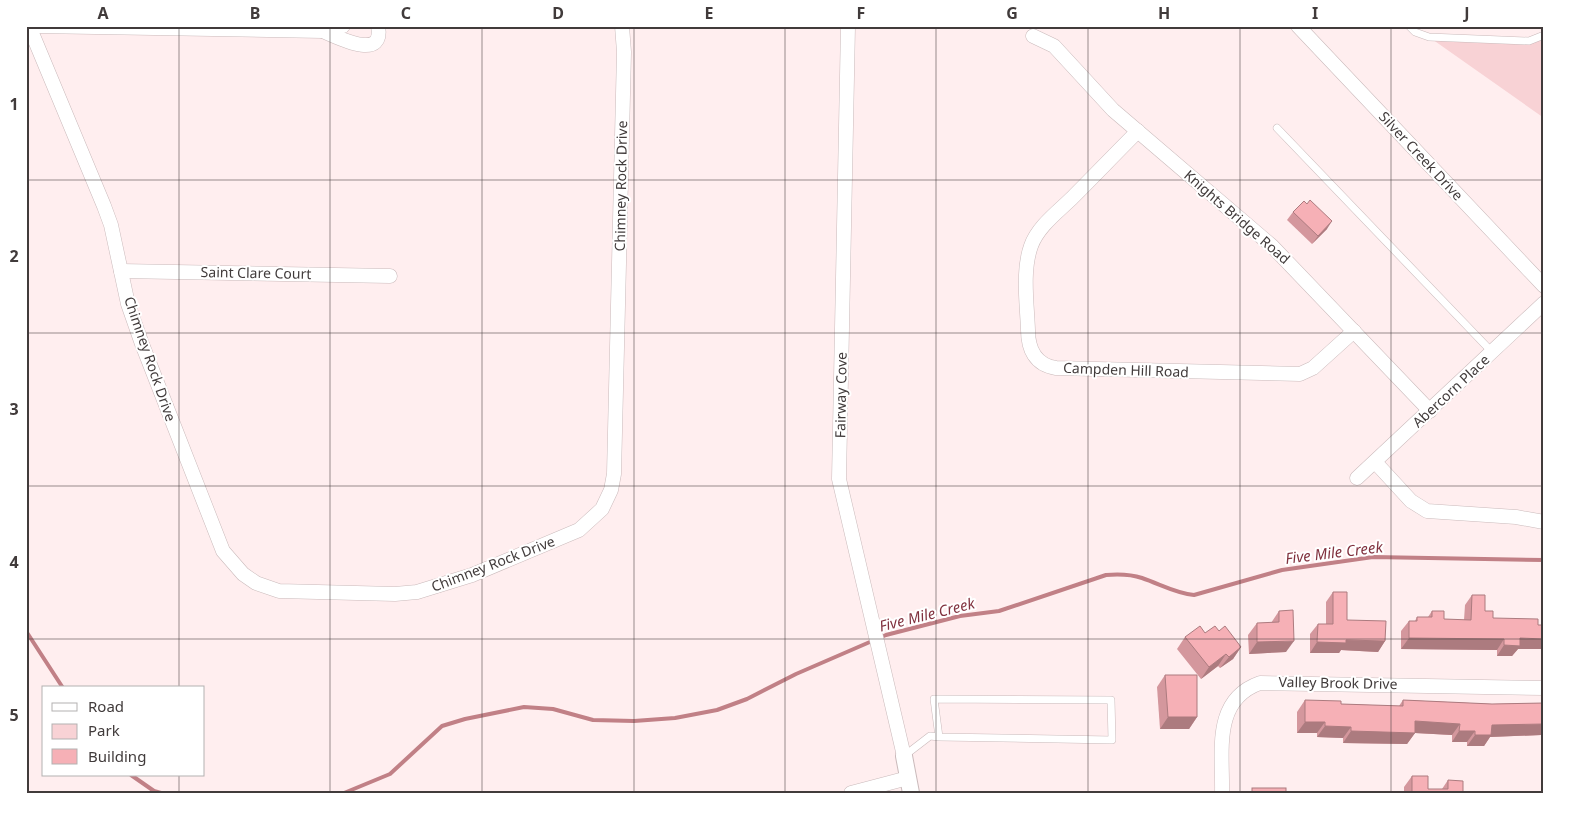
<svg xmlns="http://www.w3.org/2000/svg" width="1570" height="819" font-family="'Noto Sans',sans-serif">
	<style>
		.green { fill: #f8d2d5 }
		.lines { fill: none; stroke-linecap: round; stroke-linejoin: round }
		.stream { stroke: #c18086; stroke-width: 4 }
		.service-casing { stroke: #cababb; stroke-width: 8 }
		.minor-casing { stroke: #cababb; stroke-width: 15 }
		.tertiary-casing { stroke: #cababb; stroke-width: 18 }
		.service { stroke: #fff; stroke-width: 7 }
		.minor { stroke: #fff; stroke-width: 14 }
		.tertiary { stroke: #fff; stroke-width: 16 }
		.wall { fill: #d4979d }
		.shaded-wall { fill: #ac7b7f }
		.building { fill: #f6b0b6; stroke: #ac7b7f }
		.grid { fill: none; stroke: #413b3b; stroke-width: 1; stroke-opacity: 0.55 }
		.labels { text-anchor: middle; stroke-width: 4; stroke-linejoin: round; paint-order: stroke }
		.street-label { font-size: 14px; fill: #413b3b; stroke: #fff }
		.water-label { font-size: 15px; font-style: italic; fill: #81313e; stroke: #fff }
		.neatline { fill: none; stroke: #413b3b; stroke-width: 2 }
		.grid-label { font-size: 16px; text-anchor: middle; font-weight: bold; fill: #413b3b }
	</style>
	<rect width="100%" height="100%" fill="#ffeeef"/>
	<path class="green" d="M 1544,35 L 1544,118 L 1429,37 L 1529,41 Z"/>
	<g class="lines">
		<g class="stream">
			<path d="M 26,631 L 63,688"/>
			<path d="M 131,775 L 154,791 L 161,793"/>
			<path d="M 344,793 L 390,774 L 442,726 L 465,719 L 524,707 L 553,709 L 593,720 L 634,721 L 675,718 L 717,710 L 747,699 L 796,674 L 886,635 L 960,616 L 999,611 L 1106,575 C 1118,574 1130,574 1142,578 C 1160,584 1175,593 1194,595 L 1282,570 L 1373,557 L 1544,560"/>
		</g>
		<defs>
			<g id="service">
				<path d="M 1409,26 L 1415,32 L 1429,37 L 1529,41 L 1544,35"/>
				<path d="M 1277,128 L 1492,352"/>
				<path d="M 904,756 L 930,736 L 939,737 L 1112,740 L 1111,700 L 934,699 L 939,737"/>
			</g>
			<g id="minor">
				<path d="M 29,26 L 104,206 L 111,225 L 128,304 L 142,344 L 223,551 L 243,574 L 256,583 L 279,591 L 395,594 L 417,592 L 472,575 L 579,530 L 602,509 L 611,490 L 614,474 L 624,52 L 622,26"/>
				<path d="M 36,26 L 323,31 L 343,26"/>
				<path d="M 848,26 L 839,479 L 904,756"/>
				<path d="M 1298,26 L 1544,286"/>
				<path d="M 323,31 C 337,37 385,62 378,26"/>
				<path d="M 1033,36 L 1054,46 L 1113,110 L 1272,246 L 1430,411"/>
				<path d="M 1138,131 C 1116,153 1095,175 1073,197 C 1059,211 1038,226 1031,246 C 1022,271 1027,303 1028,330 C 1028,349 1035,365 1056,368 L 1300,374 L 1313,368 L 1354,331"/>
				<path d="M 121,271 L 390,276"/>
				<path d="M 1376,463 L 1411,501 L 1427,511 L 1516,517 L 1544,522"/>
				<path d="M 1357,478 L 1544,303"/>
				<path d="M 851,793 L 908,778"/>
				<path d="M 1222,793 C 1223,752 1212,700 1260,683 L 1544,688"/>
			</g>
			<path id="tertiary" d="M 904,756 L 911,793"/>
		</defs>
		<use href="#service" class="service-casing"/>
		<use href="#minor" class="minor-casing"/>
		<use href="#tertiary" class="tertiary-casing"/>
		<use href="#service" class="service"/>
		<use href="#minor" class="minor"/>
		<use href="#tertiary" class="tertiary"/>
	</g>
	<g class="wall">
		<path d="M 1293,212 L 1327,229 L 1312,244 L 1287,220 Z"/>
		<path d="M 1333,592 L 1347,620 L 1385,641 L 1378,652 L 1341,650 L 1339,653 L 1310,653 L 1310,634 L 1318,624 L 1326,624 L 1326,602 Z"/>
		<path d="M 1472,595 L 1485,611 L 1493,618 L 1518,649 L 1512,656 L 1497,656 L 1497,650 L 1401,649 L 1401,631 L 1409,621 L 1415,621 L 1417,617 L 1428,617 L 1432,611 L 1444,619 L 1464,620 L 1465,605 Z"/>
		<path d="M 1279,611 L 1286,652 L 1249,654 L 1248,635 L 1257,623 L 1271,623 Z"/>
		<path d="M 1219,631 L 1241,647 L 1233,659 L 1220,668 L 1218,666 L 1201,679 L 1177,649 L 1185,637 Z"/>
		<path d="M 1165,675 L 1197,717 L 1189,729 L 1160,729 L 1157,687 Z"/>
		<path d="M 1305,700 L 1341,704 L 1399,706 L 1403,700 L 1492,704 L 1544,703 L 1544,740 L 1541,740 L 1541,735 L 1490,737 L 1484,746 L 1467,746 L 1467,742 L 1452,742 L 1452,735 L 1415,733 L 1407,744 L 1343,743 L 1343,738 L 1317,737 L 1317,733 L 1297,733 L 1297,712 Z"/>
		<path d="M 1412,776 L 1428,789 L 1442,789 L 1448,780 L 1463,793 L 1404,793 L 1404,787 Z"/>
	</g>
	<g class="shaded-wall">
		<path d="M 1332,221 L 1327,229 L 1312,244 L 1318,236 Z"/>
		<path d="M 1409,638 L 1504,639 L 1497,650 L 1401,649 Z"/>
		<path d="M 1520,638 L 1544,639 L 1544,649 L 1518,649 L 1512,656 L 1497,656 L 1504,645 Z"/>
		<path d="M 1346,640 L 1385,641 L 1378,652 L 1341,650 L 1339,653 L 1310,653 L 1317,642 Z"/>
		<path d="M 1294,641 L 1286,652 L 1249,654 L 1257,642 Z"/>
		<path d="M 1241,647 L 1233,659 L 1220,668 L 1229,657 Z"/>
		<path d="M 1226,654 L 1218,666 L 1201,679 L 1209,667 Z"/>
		<path d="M 1168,717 L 1197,717 L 1189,729 L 1160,729 Z"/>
		<path d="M 1415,721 L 1460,724 L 1452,735 L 1415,733 L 1407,744 L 1343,743 L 1351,731 Z"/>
		<path d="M 1305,722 L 1325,722 L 1317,733 L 1297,733 Z"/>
		<path d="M 1544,724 L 1544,731 L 1541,735 L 1490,737 L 1484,746 L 1467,746 L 1475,735 L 1492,725 Z"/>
		<path d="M 1325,726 L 1351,727 L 1343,738 L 1317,737 Z"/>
		<path d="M 1459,731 L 1475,731 L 1467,742 L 1452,742 Z"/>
	</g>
	<g class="building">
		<path d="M 1310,200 L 1332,221 L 1318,236 L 1293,212 L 1304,201 L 1307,204 Z"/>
		<path d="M 1333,592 L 1347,592 L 1347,620 L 1386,621 L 1385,641 L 1346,640 L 1346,643 L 1317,642 L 1318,624 L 1333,624 Z"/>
		<path d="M 1472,595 L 1485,595 L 1485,611 L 1493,611 L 1493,618 L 1538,619 L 1538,625 L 1544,625 L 1544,639 L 1520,638 L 1520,646 L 1504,645 L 1504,639 L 1409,638 L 1409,621 L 1417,621 L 1417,617 L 1432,617 L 1432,611 L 1444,611 L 1444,619 L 1471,620 Z"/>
		<path d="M 1293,610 L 1294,641 L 1257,642 L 1257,623 L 1279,622 L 1279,611 Z"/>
		<path d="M 1200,626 L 1205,633 L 1215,626 L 1219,631 L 1225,626 L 1241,647 L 1229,657 L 1226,654 L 1209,667 L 1185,637 Z"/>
		<path d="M 1165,675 L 1197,675 L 1197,717 L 1168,717 Z"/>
		<path d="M 1305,700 L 1341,701 L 1341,704 L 1403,706 L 1403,700 L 1492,704 L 1544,703 L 1544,724 L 1492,725 L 1491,735 L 1475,735 L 1475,731 L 1459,731 L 1460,724 L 1415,721 L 1415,733 L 1351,731 L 1351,727 L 1325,726 L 1325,722 L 1305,722 Z"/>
		<path d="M 1412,776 L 1428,776 L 1428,789 L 1448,789 L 1448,780 L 1463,781 L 1463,793 L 1412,793 Z"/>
		<rect x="1252" y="788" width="34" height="5"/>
	</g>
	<path class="grid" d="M 179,26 L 179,688M 330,26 L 330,793M 482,26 L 482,793M 634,26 L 634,793M 785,26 L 785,793M 936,26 L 936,793M 1088,26 L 1088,793M 1240,26 L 1240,793M 1391,26 L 1391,793M 26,180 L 1544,180M 26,333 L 1544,333M 26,486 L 1544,486M 26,639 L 1544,639M 179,775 L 179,793"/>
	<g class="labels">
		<g class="street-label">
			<text transform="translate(1421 156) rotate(47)" y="5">Silver Creek Drive</text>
			<text transform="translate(621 186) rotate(-89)" y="5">Chimney Rock Drive</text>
			<text transform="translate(1237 217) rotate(41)" y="5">Knights Bridge Road</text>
			<text transform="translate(256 273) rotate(1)" y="5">Saint Clare Court</text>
			<text transform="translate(150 359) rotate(71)" y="5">Chimney Rock Drive</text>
			<text transform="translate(1126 370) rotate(2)" y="5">Campden Hill Road</text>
			<text transform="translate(1451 391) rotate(-43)" y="5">Abercorn Place</text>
			<text transform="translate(841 395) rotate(-89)" y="5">Fairway Cove</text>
			<text transform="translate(493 564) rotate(-21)" y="5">Chimney Rock Drive</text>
			<text transform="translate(1338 683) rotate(1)" y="5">Valley Brook Drive</text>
		</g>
		<g class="water-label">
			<text transform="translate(1334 553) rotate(-7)" y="5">Five Mile Creek</text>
			<text transform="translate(927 615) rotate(-14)" y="5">Five Mile Creek</text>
		</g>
	</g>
	<rect width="1570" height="819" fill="none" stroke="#ffffff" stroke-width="55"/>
	<rect x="42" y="686" width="162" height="90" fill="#ffffff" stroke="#b3b1b1"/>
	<rect x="52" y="703" width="25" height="8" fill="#ffffff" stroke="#b3b1b1"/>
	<text x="88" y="712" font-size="15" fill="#413b3b">Road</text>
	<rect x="52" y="724" width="25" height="15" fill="#f8d2d5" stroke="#b3b1b1"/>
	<text x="88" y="736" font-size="15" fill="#413b3b">Park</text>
	<rect x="52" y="749" width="25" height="15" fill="#f6b0b6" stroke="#b3b1b1"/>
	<text x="88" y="762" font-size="15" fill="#413b3b">Building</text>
	<rect x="28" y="28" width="1514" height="764" class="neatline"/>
	<g class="grid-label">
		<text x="103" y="19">A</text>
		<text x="255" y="19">B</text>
		<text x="406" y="19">C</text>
		<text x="558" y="19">D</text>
		<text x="709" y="19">E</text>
		<text x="861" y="19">F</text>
		<text x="1012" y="19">G</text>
		<text x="1164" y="19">H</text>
		<text x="1315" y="19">I</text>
		<text x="1467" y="19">J</text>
		<text x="14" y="110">1</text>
		<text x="14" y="262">2</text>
		<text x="14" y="415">3</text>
		<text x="14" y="568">4</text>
		<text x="14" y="721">5</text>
	</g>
</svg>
